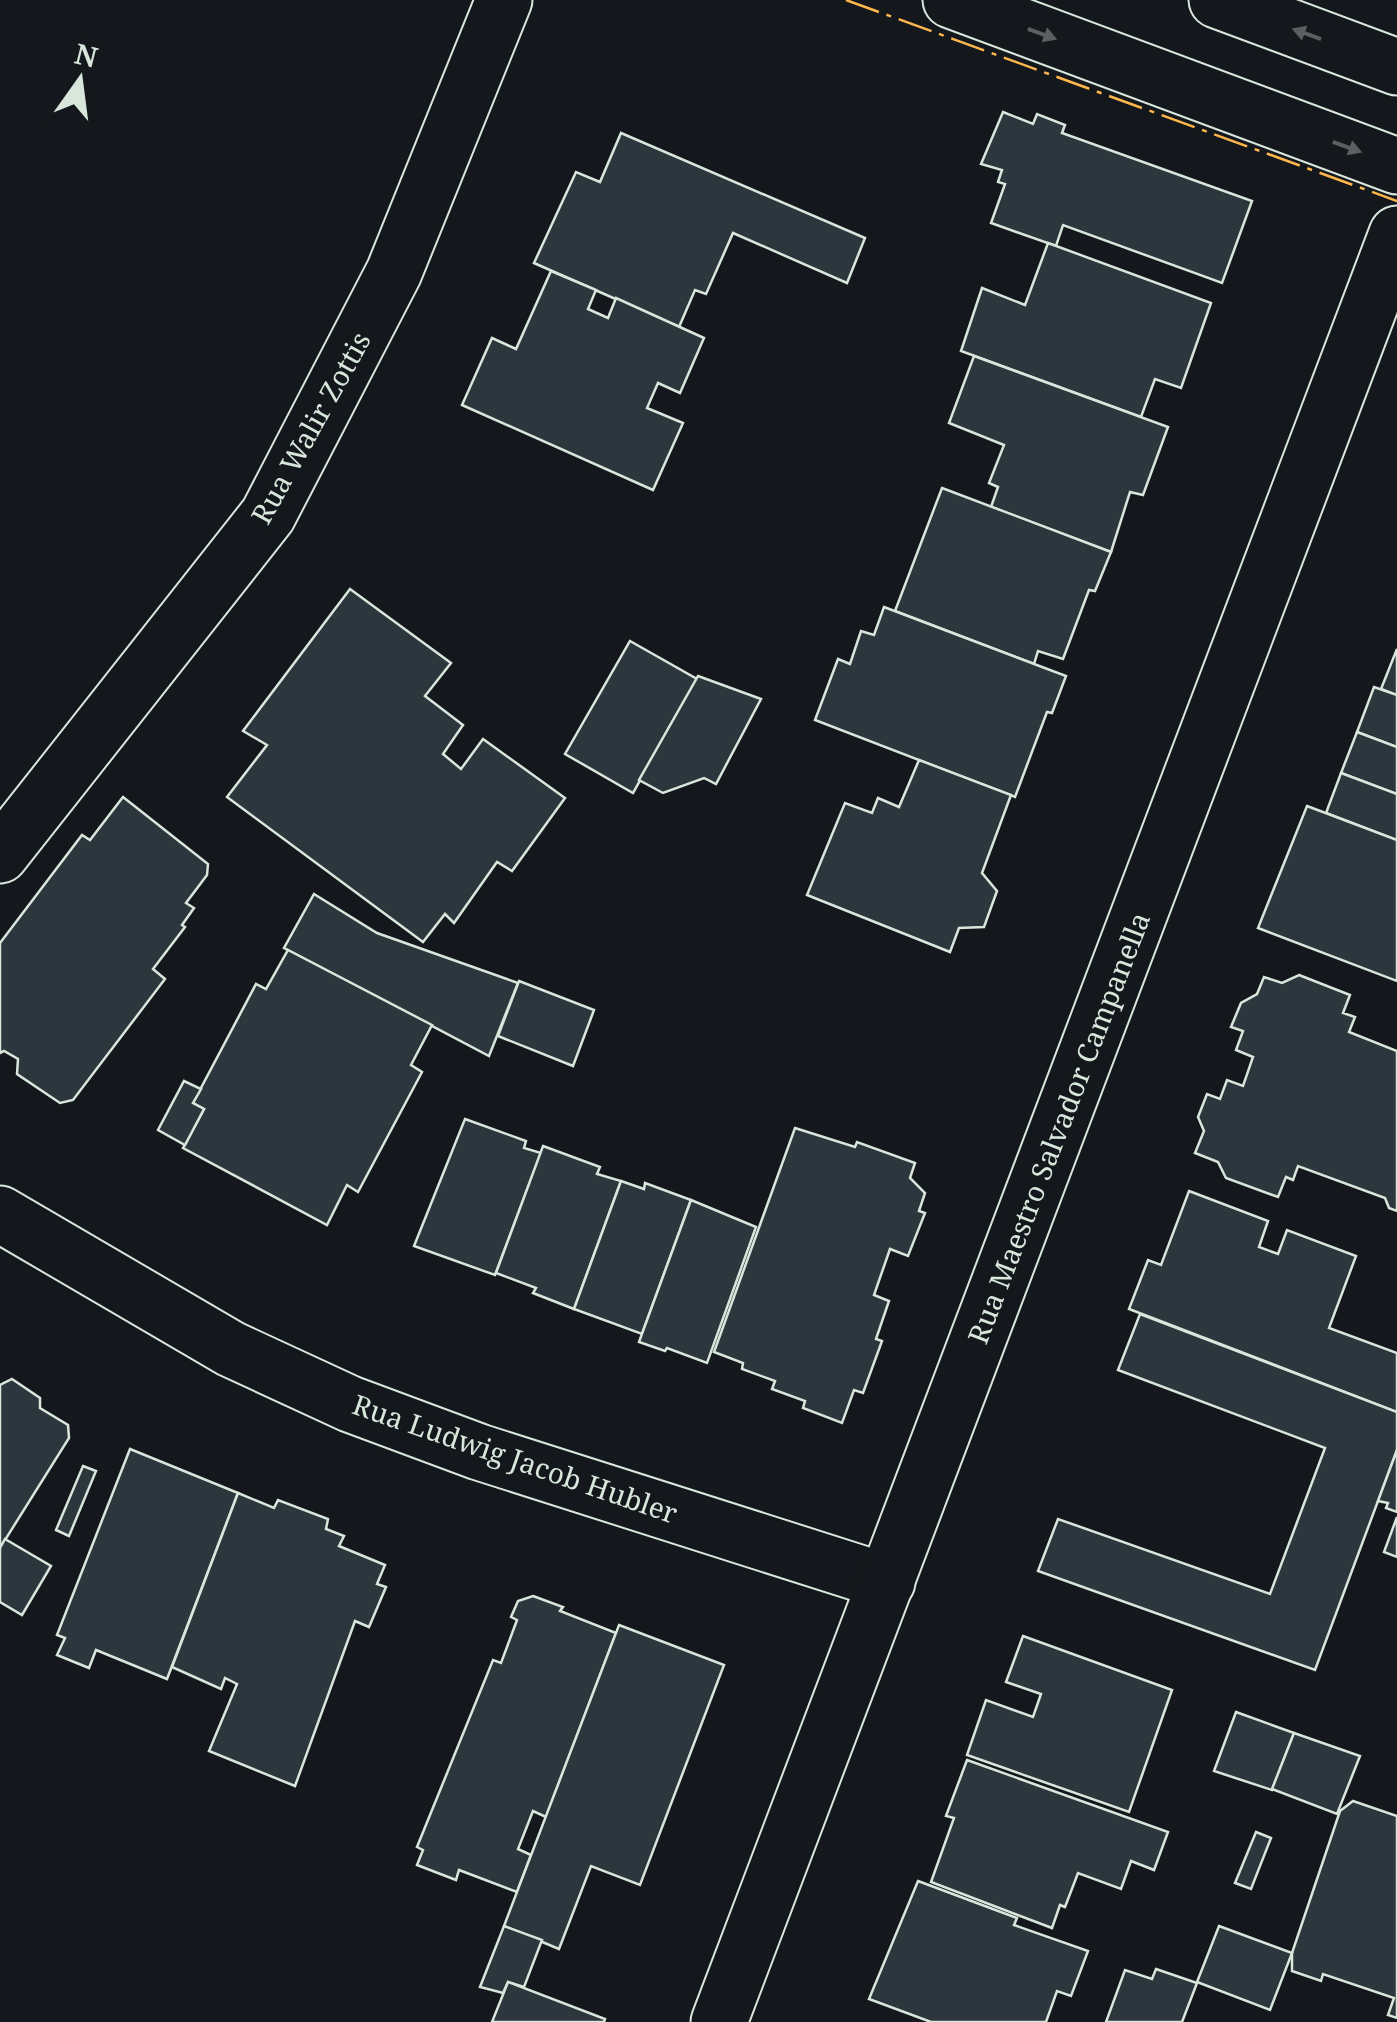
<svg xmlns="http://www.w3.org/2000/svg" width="1397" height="2022" font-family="'Noto Serif',serif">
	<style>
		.building { fill: #2c363c; stroke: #d8e6dc; stroke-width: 2.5 }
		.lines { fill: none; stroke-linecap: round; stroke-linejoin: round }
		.street-casing { stroke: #d8e6dc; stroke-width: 59 }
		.street { stroke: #14181c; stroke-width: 55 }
		.power { stroke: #ffb74d; stroke-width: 2.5; stroke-dasharray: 35 8 5 8; stroke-linecap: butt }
		.oneway { fill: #59605f }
		.labels { text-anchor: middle; stroke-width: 8; stroke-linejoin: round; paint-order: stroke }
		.street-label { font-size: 28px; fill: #d8e6dc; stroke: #14181c }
	</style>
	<rect width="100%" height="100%" fill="#14181c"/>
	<g class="building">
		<path d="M 1003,112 L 1033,124 L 1037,114 L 1065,125 L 1062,133 L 1252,201 L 1222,283 L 1063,225 L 1056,246 L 991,223 L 1005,184 L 998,182 L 1002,170 L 981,164 Z"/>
		<path d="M 621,133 L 865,238 L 847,283 L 733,233 L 706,294 L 695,290 L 679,327 L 534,263 L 576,172 L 600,182 Z"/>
		<path d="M 1048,243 L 1211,303 L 1181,388 L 1155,379 L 1141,417 L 961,351 L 982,288 L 1025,305 Z"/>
		<path d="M 551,271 L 596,290 L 588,309 L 608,318 L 616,298 L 704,338 L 680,393 L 658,383 L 647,408 L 683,423 L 653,490 L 462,405 L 492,338 L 516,349 Z"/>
		<path d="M 974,356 L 1168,427 L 1143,495 L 1130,492 L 1111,552 L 991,507 L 998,487 L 989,483 L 1004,445 L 949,423 Z"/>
		<path d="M 942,488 L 1111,552 L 1095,591 L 1089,590 L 1063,659 L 1038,651 L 1034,664 L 895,611 Z"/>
		<path d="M 350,589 L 451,663 L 425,696 L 463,725 L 443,754 L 461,769 L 483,739 L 565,798 L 512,871 L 497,862 L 454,923 L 445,914 L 423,942 L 227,797 L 267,745 L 243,731 Z"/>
		<path d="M 884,607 L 1066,676 L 1052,713 L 1047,712 L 1015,797 L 815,720 L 838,659 L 850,664 L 861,631 L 874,635 Z"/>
		<path d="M 630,641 L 697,679 L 633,793 L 565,754 Z"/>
		<path d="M 1397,649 L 1397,695 L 1381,689 Z"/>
		<path d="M 698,676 L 761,699 L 716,784 L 704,778 L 663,793 L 639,780 Z"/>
		<path d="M 1374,687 L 1397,695 L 1397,747 L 1357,732 Z"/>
		<path d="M 1357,732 L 1397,747 L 1397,794 L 1341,773 Z"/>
		<path d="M 919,760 L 1011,795 L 982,873 L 997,891 L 984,927 L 959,928 L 950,952 L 807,895 L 845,803 L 872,813 L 878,798 L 899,807 Z"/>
		<path d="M 1341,773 L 1397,794 L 1397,840 L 1326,813 Z"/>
		<path d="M 123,797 L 208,864 L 207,875 L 186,903 L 194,908 L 182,925 L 185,927 L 153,969 L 165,979 L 73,1100 L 60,1103 L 17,1074 L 18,1059 L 4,1051 L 0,1053 L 0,943 L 82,835 L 90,840 Z"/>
		<path d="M 1307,806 L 1397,840 L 1397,981 L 1258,928 Z"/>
		<path d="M 314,894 L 377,933 L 518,983 L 489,1056 L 284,948 Z"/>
		<path d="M 288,950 L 432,1025 L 411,1065 L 422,1072 L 358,1192 L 347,1185 L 327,1225 L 183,1148 L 204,1109 L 193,1103 L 256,984 L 266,989 Z"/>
		<path d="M 1299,975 L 1350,995 L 1343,1013 L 1355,1017 L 1349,1032 L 1397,1051 L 1397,1211 L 1389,1208 L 1385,1198 L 1298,1166 L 1293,1180 L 1286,1177 L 1278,1197 L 1226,1178 L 1218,1162 L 1195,1153 L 1204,1131 L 1198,1117 L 1207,1094 L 1220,1099 L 1227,1080 L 1243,1086 L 1253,1057 L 1236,1050 L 1243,1031 L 1231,1027 L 1241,1003 L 1257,994 L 1264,977 L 1282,983 Z"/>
		<path d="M 519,981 L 594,1010 L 573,1066 L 498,1036 Z"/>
		<path d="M 184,1081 L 201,1089 L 193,1103 L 204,1109 L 185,1145 L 158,1130 Z"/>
		<path d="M 465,1119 L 526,1141 L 524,1148 L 541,1153 L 495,1275 L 414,1246 Z"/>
		<path d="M 795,1128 L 855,1147 L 857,1142 L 915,1163 L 910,1178 L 925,1193 L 919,1211 L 925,1213 L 908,1256 L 890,1249 L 874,1295 L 889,1301 L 876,1339 L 882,1341 L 863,1393 L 854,1390 L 842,1423 L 803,1408 L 805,1401 L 772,1389 L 775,1381 L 742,1369 L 743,1363 L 714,1352 Z"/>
		<path d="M 543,1146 L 600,1167 L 597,1174 L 621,1181 L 574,1309 L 533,1293 L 536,1288 L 496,1273 Z"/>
		<path d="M 621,1181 L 644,1189 L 645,1183 L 691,1200 L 642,1334 L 574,1309 Z"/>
		<path d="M 1189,1191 L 1268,1221 L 1259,1247 L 1278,1254 L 1287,1230 L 1356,1256 L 1329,1328 L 1397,1353 L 1397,1412 L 1129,1309 L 1148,1260 L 1161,1265 Z"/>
		<path d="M 691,1200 L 756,1227 L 707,1363 L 667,1348 L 665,1351 L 639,1342 Z"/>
		<path d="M 1140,1314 L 1397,1412 L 1397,1450 L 1315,1670 L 1038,1571 L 1058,1519 L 1270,1594 L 1325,1448 L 1118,1370 Z"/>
		<path d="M 12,1379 L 40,1398 L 40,1408 L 68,1425 L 69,1438 L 0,1548 L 0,1385 Z"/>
		<path d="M 130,1449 L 238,1493 L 167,1679 L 96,1650 L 89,1668 L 57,1655 L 65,1638 L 57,1635 Z"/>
		<path d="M 1397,1450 L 1397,1512 L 1386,1508 L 1388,1503 L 1378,1501 Z"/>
		<path d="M 83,1466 L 96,1471 L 69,1536 L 56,1530 Z"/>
		<path d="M 238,1493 L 274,1508 L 278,1500 L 328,1519 L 326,1529 L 344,1536 L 339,1546 L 385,1565 L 377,1584 L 386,1587 L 369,1627 L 355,1621 L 295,1786 L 209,1751 L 237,1684 L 225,1678 L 221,1689 L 172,1667 Z"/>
		<path d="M 1397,1517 L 1397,1557 L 1384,1552 Z"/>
		<path d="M 5,1539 L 51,1566 L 22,1615 L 0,1602 L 0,1548 Z"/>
		<path d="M 533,1596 L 563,1607 L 560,1611 L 616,1633 L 546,1817 L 533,1811 L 518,1849 L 531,1855 L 517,1892 L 459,1870 L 456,1880 L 417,1865 L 423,1850 L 417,1847 L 493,1660 L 501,1663 L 517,1620 L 511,1617 L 518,1601 Z"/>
		<path d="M 619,1625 L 724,1665 L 640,1885 L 591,1866 L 559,1949 L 504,1926 Z"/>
		<path d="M 1023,1636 L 1172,1690 L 1129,1812 L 967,1755 L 986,1700 L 1033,1717 L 1041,1694 L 1006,1682 Z"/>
		<path d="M 1236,1712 L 1294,1733 L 1272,1790 L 1214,1771 Z"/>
		<path d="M 1294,1733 L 1360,1756 L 1337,1814 L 1272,1789 Z"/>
		<path d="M 967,1760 L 1168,1832 L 1154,1870 L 1131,1861 L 1121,1889 L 1078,1873 L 1065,1907 L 1060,1905 L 1052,1928 L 931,1882 L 954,1818 L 946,1816 Z"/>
		<path d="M 1353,1801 L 1397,1816 L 1397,2018 L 1388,2015 L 1394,1998 L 1323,1974 L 1321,1981 L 1292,1971 L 1292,1953 L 1340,1811 Z"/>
		<path d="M 1256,1832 L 1271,1838 L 1251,1889 L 1235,1883 Z"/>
		<path d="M 918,1881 L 1017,1918 L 1014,1925 L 1088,1951 L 1071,1996 L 1057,1991 L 1046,2022 L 931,2022 L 869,1999 Z"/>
		<path d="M 504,1926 L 542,1940 L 524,1987 L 508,1982 L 503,1993 L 480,1987 Z"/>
		<path d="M 1219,1926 L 1292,1953 L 1270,2010 L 1197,1982 Z"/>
		<path d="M 1156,1969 L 1197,1983 L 1182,2022 L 1106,2022 L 1125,1970 L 1152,1979 Z"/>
		<path d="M 508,1982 L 605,2019 L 604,2022 L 492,2022 Z"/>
	</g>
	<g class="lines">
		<defs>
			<g id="street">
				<path d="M 951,0 L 1397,166"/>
				<path d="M 1217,0 L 1397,67"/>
				<path d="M 0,855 L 268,515 L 394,272 L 504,0"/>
				<path d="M 0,1214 L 231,1349 L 350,1404 L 479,1452 L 887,1582"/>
				<path d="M 719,2022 L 1397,234"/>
			</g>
		</defs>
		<use href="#street" class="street-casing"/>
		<use href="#street" class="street"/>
		<path class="power" d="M 846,0 L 1397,201"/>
	</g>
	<defs><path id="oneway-solid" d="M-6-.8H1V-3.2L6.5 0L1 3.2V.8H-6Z" transform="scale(2.5)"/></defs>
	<g class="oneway">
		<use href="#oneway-solid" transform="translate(1042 34) rotate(20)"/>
		<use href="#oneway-solid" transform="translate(1307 34) rotate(-160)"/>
		<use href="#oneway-solid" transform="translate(1347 147) rotate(20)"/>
	</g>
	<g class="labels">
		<g class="street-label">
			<text transform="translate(311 428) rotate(-61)" y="10">Rua Walir Zottis</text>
			<text transform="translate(1059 1128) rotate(-69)" y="10">Rua Maestro Salvador Campanella</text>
			<text transform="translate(515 1459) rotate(19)" y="10">Rua Ludwig Jacob Hubler</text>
		</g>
	</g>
	<g transform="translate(80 80) rotate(14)" stroke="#14181c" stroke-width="8" paint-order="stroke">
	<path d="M0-8L18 38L0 25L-18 38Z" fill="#d8e6dc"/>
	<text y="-15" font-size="28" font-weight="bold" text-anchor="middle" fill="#d8e6dc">N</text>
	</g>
</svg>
